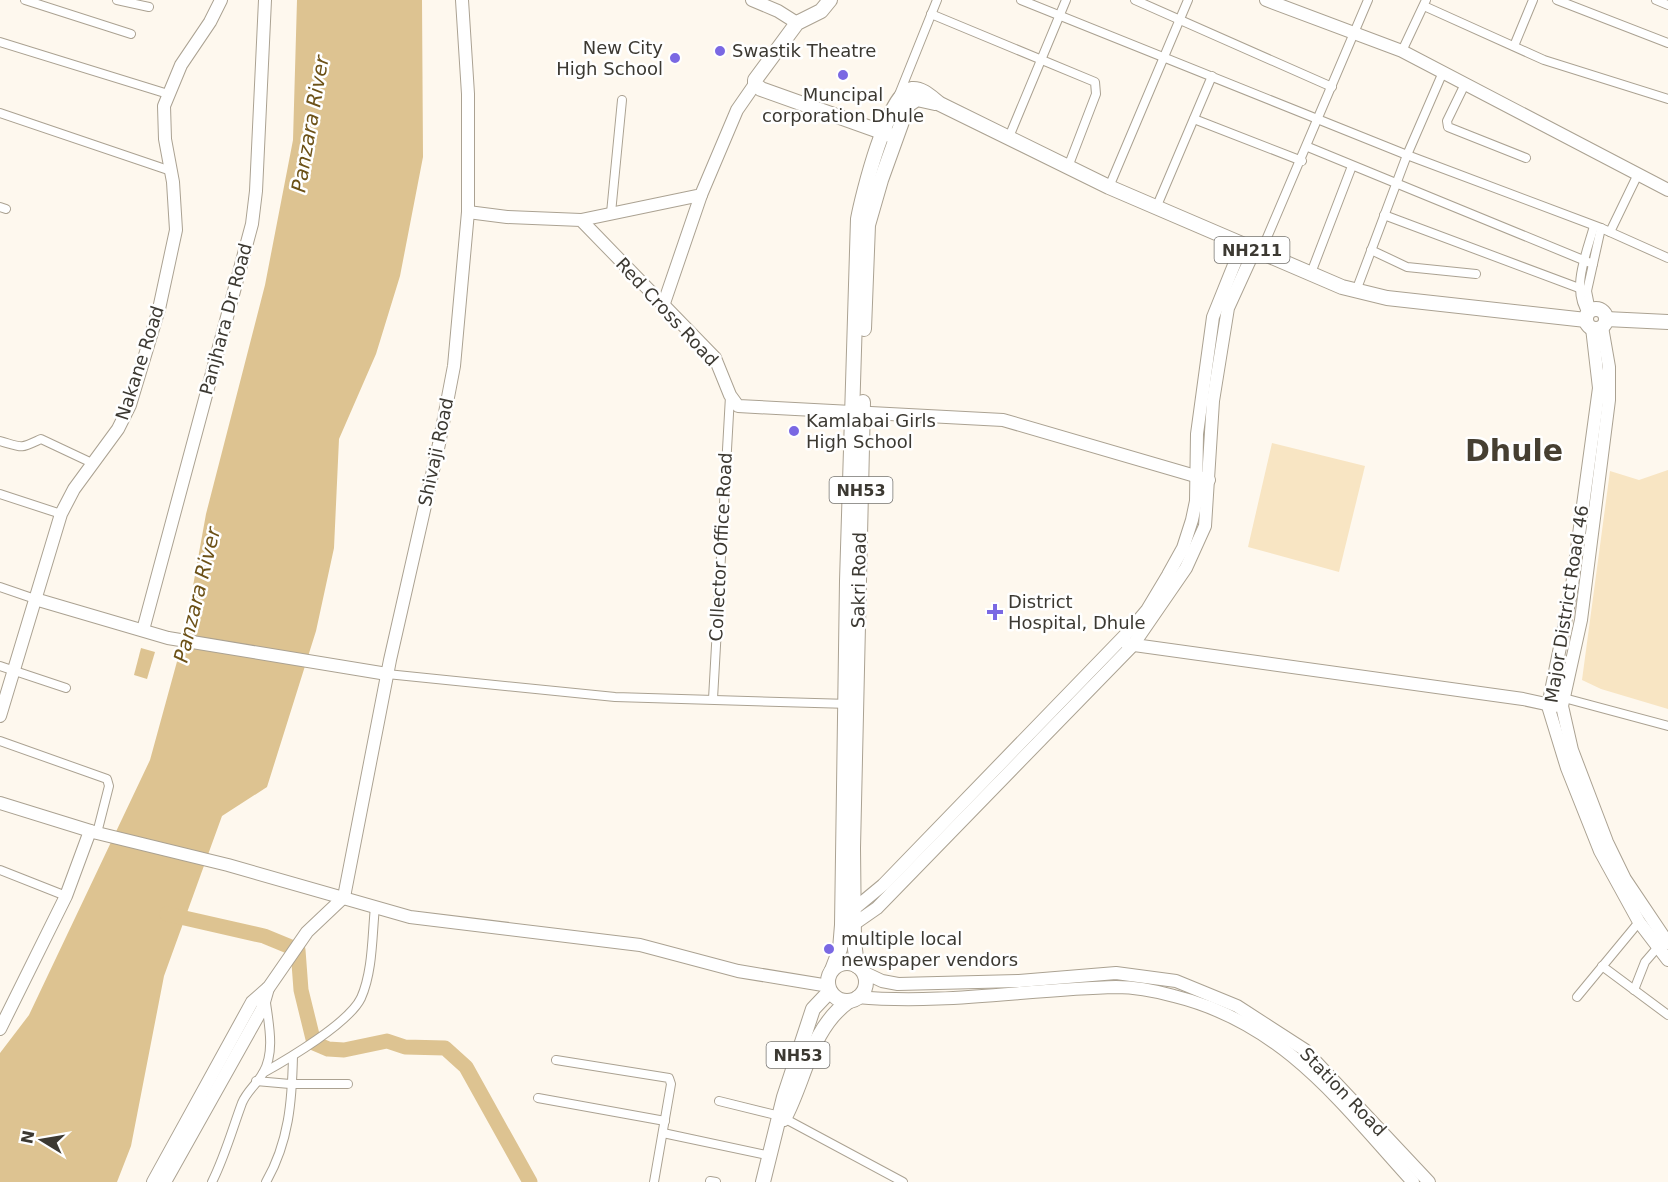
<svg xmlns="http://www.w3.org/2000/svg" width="1668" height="1182" font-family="'DejaVu Sans',sans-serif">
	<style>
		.green { fill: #f8e5c3 }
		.water { fill: #ddc391 }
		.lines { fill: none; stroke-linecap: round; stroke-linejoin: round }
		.river { stroke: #ddc391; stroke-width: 15 }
		.street-casing { stroke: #aba292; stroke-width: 10 }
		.secondary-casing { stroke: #aba292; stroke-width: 14 }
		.primary-casing { stroke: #aba292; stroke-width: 16 }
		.street { stroke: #fff; stroke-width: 8 }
		.secondary { stroke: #fff; stroke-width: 12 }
		.primary { stroke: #fff; stroke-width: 14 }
		.poi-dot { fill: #7a68e3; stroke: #fff; stroke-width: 2 }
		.labels { text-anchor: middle; stroke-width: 5; stroke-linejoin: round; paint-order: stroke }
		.shield { fill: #fff; stroke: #767470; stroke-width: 1.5 }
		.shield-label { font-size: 16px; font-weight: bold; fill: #3c3932 }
		.poi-label { font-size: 18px; fill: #3c3932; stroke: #fff; text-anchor: start }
		.street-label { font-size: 18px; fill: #3c3932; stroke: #fff }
		.water-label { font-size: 20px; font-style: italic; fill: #6c5117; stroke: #fff }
		.town-label { font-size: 30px; font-weight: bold; fill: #463f31; stroke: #fff }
	</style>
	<rect width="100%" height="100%" fill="#fef8ee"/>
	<g class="green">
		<path d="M 1272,443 L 1365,466 L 1339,572 L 1248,547 Z"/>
		<path d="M 1668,470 L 1668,709 L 1601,689 L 1582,680 L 1610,471 L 1639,480 Z"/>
	</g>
	<g class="water">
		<path d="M 297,0 L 422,0 L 423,157 L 400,276 L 376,354 L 339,439 L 334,548 L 316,631 L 267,787 L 222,816 L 164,976 L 131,1146 L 117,1182 L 0,1182 L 0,1053 L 29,1015 L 150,760 L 184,636 L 206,514 L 265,285 L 293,140 Z"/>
		<path d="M 141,648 L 155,652 L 147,679 L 134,675 Z"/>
	</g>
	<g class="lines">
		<path class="river" d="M 167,914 L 264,936 L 298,950 L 301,990 L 314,1043 L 328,1049 L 344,1050 L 387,1041 L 405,1047 L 445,1048 L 466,1067 L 530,1182"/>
		<defs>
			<g id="street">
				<path d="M 25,0 L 131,34"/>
				<path d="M 117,0 L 149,7"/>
				<path d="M 1021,0 L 1407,155 L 1601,228 L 1668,258"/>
				<path d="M 1135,0 L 1332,87"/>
				<path d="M 1557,0 L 1668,43"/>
				<path d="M 1656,0 L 1668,5"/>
				<path d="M 1424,6 L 1544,60 L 1668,99"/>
				<path d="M 931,14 L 1095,82 L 1096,94 L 1068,167"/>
				<path d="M 0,42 L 168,94"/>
				<path d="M 1514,46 L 1533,0"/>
				<path d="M 1402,51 L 1426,0"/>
				<path d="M 1465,84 L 1447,121 L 1448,127 L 1526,158"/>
				<path d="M 898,97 L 937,0"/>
				<path d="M 0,113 L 171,171"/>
				<path d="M 1194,119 L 1302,161"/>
				<path d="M 1009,137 L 1066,0"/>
				<path d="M 1308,147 L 1593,264"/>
				<path d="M 1109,187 L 1188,0"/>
				<path d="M 0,207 L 6,209"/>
				<path d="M 1156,208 L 1212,76"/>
				<path d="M 611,213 L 622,100"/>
				<path d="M 1384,215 L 1587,291"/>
				<path d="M 1610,232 L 1638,174"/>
				<path d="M 1371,250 L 1407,267 L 1476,274"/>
				<path d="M 1260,254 L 1368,0"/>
				<path d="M 1311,273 L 1352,166"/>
				<path d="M 1356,291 L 1407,155 L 1443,72"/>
				<path d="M 1591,311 L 1587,291 L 1601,228"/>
				<path d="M 1588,314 C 1570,290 1587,252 1594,226"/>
				<path d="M 0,441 C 24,448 19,449 41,439 L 92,463"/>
				<path d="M 0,494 L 61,514"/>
				<path d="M 0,587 L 35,599"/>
				<path d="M 0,666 L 66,688"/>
				<path d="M 387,674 L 615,697 L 850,704"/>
				<path d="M 1564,698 L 1668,726"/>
				<path d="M 713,699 L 730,396"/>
				<path d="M 0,741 L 107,779 L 109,786 L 97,833"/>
				<path d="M 0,870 L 66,896"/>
				<path d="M 1602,966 L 1668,1015"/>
				<path d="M 1634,990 L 1645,962 L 1658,947 L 1662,947"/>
				<path d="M 1577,997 L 1639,922"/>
				<path d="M 556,1060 L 669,1078 L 671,1084 L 654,1182"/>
				<path d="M 263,1073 C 288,1059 349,1023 361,998 C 373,971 372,935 375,907"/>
				<path d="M 256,1081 L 290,1084 L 348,1084"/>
				<path d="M 538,1098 L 665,1121"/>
				<path d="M 719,1101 L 780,1116 L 903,1182"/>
				<path d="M 663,1133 L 771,1156"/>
				<path d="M 710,1181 L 716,1182"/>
				<path d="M 212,1182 C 225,1156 232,1130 242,1103 C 247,1091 257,1084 263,1073 C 275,1053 269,1025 266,1003"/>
				<path d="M 266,1182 C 289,1142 292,1101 293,1056"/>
			</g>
			<g id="secondary">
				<path d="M 752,0 L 778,11 L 797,23"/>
				<path d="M 1266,0 L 1402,51 L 1668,190"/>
				<path d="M 468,212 L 507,217 L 581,220 L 715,358 L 730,395 L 738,406 L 1003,420 L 1209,480"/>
				<path d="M 581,220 L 701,195 L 737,110 L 755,84"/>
				<path d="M 663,306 L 701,195"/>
				<path d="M 1602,327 L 1609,367 L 1609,400 L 1581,620 L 1562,706 L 1572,750 L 1607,842 L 1625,879 L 1668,943"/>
				<path d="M 1592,328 L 1599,388 L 1571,593 L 1548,706 L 1567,768 L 1600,851 L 1639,922 L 1668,960"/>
				<path d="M 35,599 L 168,638 L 387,674"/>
				<path d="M 143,630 L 252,224 L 256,191 L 265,0"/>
				<path d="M 1127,644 L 1523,699 L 1555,706"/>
				<path d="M 0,716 L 61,514 L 74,489 L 118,429 L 130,405 L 159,309 L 176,230 L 173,182 L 165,139 L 164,106 L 181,65 L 210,22 L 221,0"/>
				<path d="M 0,803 L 97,833 L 228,865 L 410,917 L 640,945 L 738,971 L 829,986"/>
				<path d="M 854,909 L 883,885 L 1131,629 L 1147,610 L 1168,575 L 1183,548 L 1192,520 L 1196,501 L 1197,434 L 1213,317 L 1242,245"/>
				<path d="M 854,924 L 877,908 L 1133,645 L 1186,568 L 1205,526 L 1213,401 L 1228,308 L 1254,251"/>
				<path d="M 863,972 L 882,981 L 898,984 L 1019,981 L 1116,973 L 1176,981 L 1237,1006 L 1305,1050 L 1429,1182"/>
				<path d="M 857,997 C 943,1005 1029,989 1116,987 C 1135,987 1156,991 1174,996 C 1284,1023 1341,1103 1413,1182"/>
				<path d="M 0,1029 L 66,896 L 90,831"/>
				<path d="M 153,1182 L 252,1002 L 269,987 L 307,932 L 344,897 L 390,660 L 439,444 L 454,366 L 468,212 L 468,94 L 462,0"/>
				<path d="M 165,1182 L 262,1009 L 268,988"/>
			</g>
			<g id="primary">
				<path d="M 830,0 L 821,11 L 797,23 L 755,80 L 755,84 L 761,89 L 890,135"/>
				<circle cx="1596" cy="319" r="10"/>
				<path d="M 1606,319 L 1668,322"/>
				<path d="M 864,329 L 868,225 L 881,180 L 908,105 L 917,99 L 935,103"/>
				<circle cx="847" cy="982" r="19"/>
				<path d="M 857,966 L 854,941 L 853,848 L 863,402"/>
				<path d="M 832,970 L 840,949 L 842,925 L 847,581 L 858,219 C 862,197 888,91 912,89 C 923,88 932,98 940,104 L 1109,187 L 1342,287 L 1387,298 L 1586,320"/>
				<path d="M 784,1119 C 806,1078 810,1029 849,1001"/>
				<path d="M 763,1182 L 784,1097 L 813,1009 L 830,991"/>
			</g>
		</defs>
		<use href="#street" class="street-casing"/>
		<use href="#secondary" class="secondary-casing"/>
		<use href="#primary" class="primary-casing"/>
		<use href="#street" class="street"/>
		<use href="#secondary" class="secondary"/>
		<use href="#primary" class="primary"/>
	</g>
	<g class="poi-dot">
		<circle cx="720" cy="51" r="6"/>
		<circle cx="675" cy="58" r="6"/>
		<circle cx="843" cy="75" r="6"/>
		<circle cx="794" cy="431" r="6"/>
		<path d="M992 603h6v6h6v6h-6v6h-6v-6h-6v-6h6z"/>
		<circle cx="829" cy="949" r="6"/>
	</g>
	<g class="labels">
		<g class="shield">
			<rect x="1214.5" y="237" width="75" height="26" rx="4.5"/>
			<rect x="829.5" y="477" width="63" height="26" rx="4.5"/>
			<rect x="766.5" y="1042" width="63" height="26" rx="4.5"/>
		</g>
		<g class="shield-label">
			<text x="1252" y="256">NH211</text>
			<text x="861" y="496">NH53</text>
			<text x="798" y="1061">NH53</text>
		</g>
		<g class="poi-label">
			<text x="663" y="54" text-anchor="end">New City<tspan x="663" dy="21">High School</tspan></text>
			<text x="732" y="57">Swastik Theatre</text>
			<text x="843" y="101" text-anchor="middle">Muncipal<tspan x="843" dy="21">corporation Dhule</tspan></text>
			<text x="806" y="427">Kamlabai Girls<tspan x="806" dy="21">High School</tspan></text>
			<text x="1008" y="608">District<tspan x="1008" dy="21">Hospital, Dhule</tspan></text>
			<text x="841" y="945">multiple local<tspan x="841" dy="21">newspaper vendors</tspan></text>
		</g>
		<g class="street-label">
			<text transform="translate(667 312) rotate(47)" y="6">Red Cross Road</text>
			<text transform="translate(226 319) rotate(-75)" y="6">Panjhara Dr Road</text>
			<text transform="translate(140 363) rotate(-72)" y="6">Nakane Road</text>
			<text transform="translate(436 452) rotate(-78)" y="6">Shivaji Road</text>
			<text transform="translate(721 547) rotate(-87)" y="6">Collector Office Road</text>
			<text transform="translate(859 580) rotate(-89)" y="6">Sakri Road</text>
			<text transform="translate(1567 604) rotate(-81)" y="6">Major District Road 46</text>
			<text transform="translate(1343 1092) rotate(46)" y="6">Station Road</text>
		</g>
		<g class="water-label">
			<text transform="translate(310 124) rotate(-80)" y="7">Panzara River</text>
			<text transform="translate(197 595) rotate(-76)" y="7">Panzara River</text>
		</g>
		<g class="town-label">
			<text x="1514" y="461">Dhule</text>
		</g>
	</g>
	<g transform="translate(42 1140) rotate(281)" stroke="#ffffff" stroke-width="4.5" paint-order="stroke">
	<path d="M0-4.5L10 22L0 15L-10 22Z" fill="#3c3932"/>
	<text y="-9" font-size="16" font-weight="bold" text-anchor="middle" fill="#3c3932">N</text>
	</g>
</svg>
